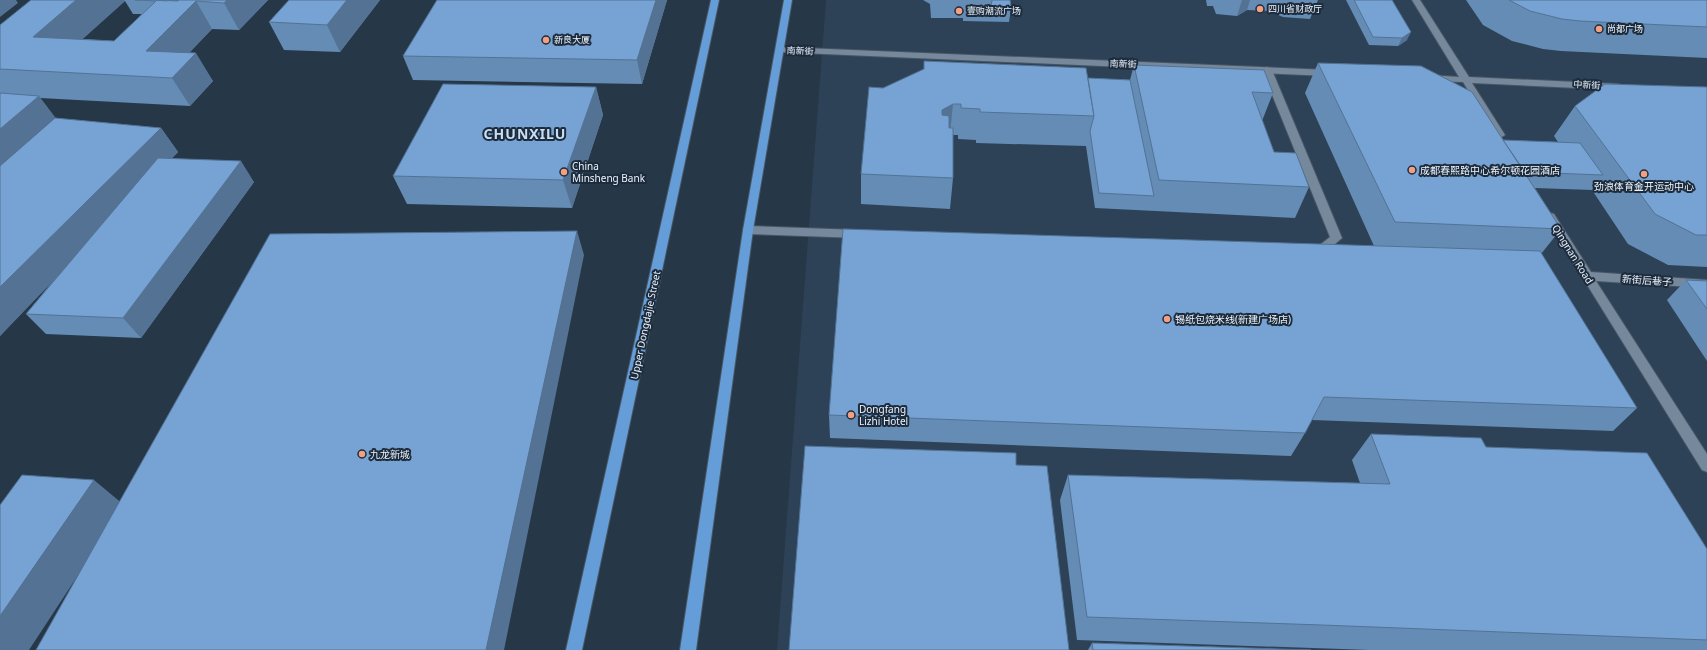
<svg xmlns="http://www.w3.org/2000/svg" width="1707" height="650" font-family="'Noto Sans','Noto Sans SC',sans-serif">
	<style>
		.built { fill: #2d4257 }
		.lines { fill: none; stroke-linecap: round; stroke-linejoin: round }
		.lane-casing { stroke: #485663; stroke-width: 2 }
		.street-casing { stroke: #485663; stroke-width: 2 }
		.primary-casing { stroke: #485663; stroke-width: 2 }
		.lane { fill: #76889c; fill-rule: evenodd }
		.street { fill: #76889c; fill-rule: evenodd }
		.primary { fill: #649dd7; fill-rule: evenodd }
		.wall { fill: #658cb5; fill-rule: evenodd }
		.shaded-wall { fill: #537294 }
		.building { fill: #76a3d3; stroke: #537294 }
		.poi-dot { fill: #f3a082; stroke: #1d2c3d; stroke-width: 1.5 }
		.labels { text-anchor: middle; stroke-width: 4; stroke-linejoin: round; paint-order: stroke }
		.far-poi-label { font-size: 9px; fill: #ecf4fd; stroke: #1d2c3d; text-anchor: start }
		.far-street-label { font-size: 9px; fill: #ecf4fd; stroke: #1d2c3d }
		.poi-label { font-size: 10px; fill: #ecf4fd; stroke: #1d2c3d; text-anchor: start }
		.street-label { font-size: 10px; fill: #ecf4fd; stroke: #1d2c3d }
		.district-label { font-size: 14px; font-weight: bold; letter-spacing: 1px; fill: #c9ddf3; stroke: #1d2c3d }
	</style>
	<rect width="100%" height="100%" fill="#263748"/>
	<path class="built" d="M 826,0 L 1707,0 L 1707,650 L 777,650 Z"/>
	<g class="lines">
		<defs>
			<g id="lane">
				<path d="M 1267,67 L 1272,70 L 1342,238 L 1322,255 L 1318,256 L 1309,254 L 1307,251 L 1309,248 L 1316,248 L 1330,237 L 1262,70 Z"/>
				<path d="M 748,226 L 859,230 L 863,231 L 864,234 L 863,237 L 859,238 L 748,234 L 744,233 L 743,230 L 744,227 Z"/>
			</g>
			<g id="street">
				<path d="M 1412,0 L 1420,0 L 1469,77 L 1619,84 L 1624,87 L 1619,90 L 1472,83 L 1505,135 L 1500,138 L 1497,137 L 1463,82 L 1429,81 L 1424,78 L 1429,75 L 1459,77 Z"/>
				<path d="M 781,47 L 1329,70 L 1334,73 L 1329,76 L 778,52 L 777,50 Z"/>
				<path d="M 1550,213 L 1554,214 L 1591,272 L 1707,280 L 1707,288 L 1596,281 L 1707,454 L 1707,472 L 1702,470 L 1545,217 L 1546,214 Z"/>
			</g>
			<g id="primary">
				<path d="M 711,0 L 719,0 L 582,650 L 566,650 Z"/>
				<path d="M 784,0 L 792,0 L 753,230 L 696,650 L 680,650 L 743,230 Z"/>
			</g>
		</defs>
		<use href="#lane" class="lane-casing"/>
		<use href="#street" class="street-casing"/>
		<use href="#primary" class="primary-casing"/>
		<use href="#lane" class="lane"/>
		<use href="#street" class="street"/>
		<use href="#primary" class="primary"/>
	</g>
	<g class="wall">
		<path d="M 31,0 L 268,0 L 239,30 L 212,29 L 189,53 L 213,81 L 190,106 L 40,98 L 55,118 L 161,128 L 178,152 L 172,158 L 254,182 L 141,338 L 46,334 L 26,314 L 56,277 L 0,336 L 0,25 ZM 125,1 L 133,14 L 142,14 L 114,41 L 82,39 Z"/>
		<path d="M 380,0 L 340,52 L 284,50 L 269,22 Z"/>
		<path d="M 437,0 L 667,0 L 642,84 L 413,80 L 403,56 Z"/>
		<path d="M 923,0 L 1010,0 L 1011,8 L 1009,22 L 963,21 L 963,18 L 931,18 L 930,4 Z"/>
		<path d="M 1206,0 L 1318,0 L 1310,19 L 1283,17 L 1269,11 L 1247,10 L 1237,16 L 1216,14 L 1213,6 L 1207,6 Z"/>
		<path d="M 1346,0 L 1392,0 L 1407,40 L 1398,46 L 1369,45 Z"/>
		<path d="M 1466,0 L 1707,0 L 1707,58 L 1561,51 L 1543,49 L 1512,41 L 1483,25 Z"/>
		<path d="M 1318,63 L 1503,140 L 1558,142 L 1554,136 L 1575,106 L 1707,87 L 1707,267 L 1668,265 L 1628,244 L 1592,190 L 1535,188 L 1561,229 L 1541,254 L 1637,408 L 1613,431 L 1312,420 L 1305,433 L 1291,456 L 830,438 L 829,415 L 1374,246 L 1305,93 Z"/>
		<path d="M 1134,65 L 1273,93 L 1262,121 L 1274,152 L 1309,187 L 1295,218 L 1095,208 L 1086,146 L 976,143 L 976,140 L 958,139 L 958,135 L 953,135 L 953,178 L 950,209 L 861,204 L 861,174 L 883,88 L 1088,78 L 1130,80 Z"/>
		<path d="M 596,87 L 603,115 L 572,208 L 407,204 L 393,176 Z"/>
		<path d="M 1686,280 L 1707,281 L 1707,361 L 1667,300 Z"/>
		<path d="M 1371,434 L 1486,447 L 1707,549 L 1707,650 L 1370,650 L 1077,640 L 1060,500 L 1068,475 L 1360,483 L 1352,460 Z"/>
		<path d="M 1092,643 L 1311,650 L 1088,650 Z"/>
	</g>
	<g class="shaded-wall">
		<path d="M 0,0 L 16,0 L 18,3 L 0,17 Z"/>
		<path d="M 76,0 L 124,0 L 125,1 L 54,65 L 33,37 Z"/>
		<path d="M 167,0 L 192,0 L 174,16 L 166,2 Z"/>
		<path d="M 227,0 L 268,0 L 239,30 L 224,3 Z"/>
		<path d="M 347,0 L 380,0 L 340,52 L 327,25 Z"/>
		<path d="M 656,0 L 667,0 L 642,84 L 637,60 Z"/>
		<path d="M 1242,0 L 1250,0 L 1247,10 L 1237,16 Z"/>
		<path d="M 196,1 L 212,29 L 165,78 L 146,51 Z"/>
		<path d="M 1411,32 L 1407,40 L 1398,46 L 1402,38 Z"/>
		<path d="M 196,53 L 213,81 L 190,106 L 172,78 Z"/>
		<path d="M 596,87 L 603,115 L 572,208 L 563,180 Z"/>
		<path d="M 39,96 L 58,121 L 0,172 L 0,129 Z"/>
		<path d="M 953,104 L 950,134 L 940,141 L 942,110 Z"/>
		<path d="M 161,128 L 178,152 L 0,336 L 0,287 Z"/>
		<path d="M 241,161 L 254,182 L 141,338 L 123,318 Z"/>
		<path d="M 577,231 L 584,255 L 504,650 L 486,650 Z"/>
		<path d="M 94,480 L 124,505 L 29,650 L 0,650 L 0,616 Z"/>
	</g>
	<g class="building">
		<path d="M 31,0 L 76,0 L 33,37 L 114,41 L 157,0 L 178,1 L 179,0 L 227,0 L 224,3 L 196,1 L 146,51 L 196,53 L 172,78 L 0,69 L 0,25 Z"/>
		<path d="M 135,0 L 167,0 L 167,1 L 157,0 L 156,1 Z"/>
		<path d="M 289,0 L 347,0 L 327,25 L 269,22 Z"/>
		<path d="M 437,0 L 656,0 L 637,60 L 403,56 Z"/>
		<path d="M 992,0 L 1010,0 L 1011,8 L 991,7 Z"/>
		<path d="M 1354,0 L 1392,0 L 1411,32 L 1402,38 L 1373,37 Z"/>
		<path d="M 1509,0 L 1707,0 L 1707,27 L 1580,21 L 1562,19 L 1530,11 Z"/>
		<path d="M 924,61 L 1086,68 L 1094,116 L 980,112 L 980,109 L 961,108 L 961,104 L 953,104 L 942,110 L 942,115 L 949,116 L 949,128 L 953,128 L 953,178 L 861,174 L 869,87 L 883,88 L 924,69 Z"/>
		<path d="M 1318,63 L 1421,66 L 1472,92 L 1561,229 L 1395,222 Z"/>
		<path d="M 1134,65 L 1264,70 L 1273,93 L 1252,92 L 1274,152 L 1296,153 L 1309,187 L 1159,180 Z"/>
		<path d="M 1088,78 L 1130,80 L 1154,196 L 1099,193 L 1090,131 L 1094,116 Z"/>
		<path d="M 443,84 L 596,87 L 563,180 L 393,176 Z"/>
		<path d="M 1605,84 L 1707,87 L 1707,235 L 1696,235 L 1655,214 L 1575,106 Z"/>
		<path d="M 0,93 L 39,96 L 0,129 Z"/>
		<path d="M 55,118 L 161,128 L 0,287 L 0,166 Z"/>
		<path d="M 1503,140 L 1580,143 L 1603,175 L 1525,172 Z"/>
		<path d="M 158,158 L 241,161 L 123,318 L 26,314 Z"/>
		<path d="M 843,229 L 1540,251 L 1637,408 L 1324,397 L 1305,433 L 829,415 Z"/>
		<path d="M 577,231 L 486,650 L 36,650 L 270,234 Z"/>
		<path d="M 1686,280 L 1707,281 L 1707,309 Z"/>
		<path d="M 1371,434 L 1481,438 L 1486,447 L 1647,453 L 1707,549 L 1707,640 L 1322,625 L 1087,617 L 1068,475 L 1390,484 Z"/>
		<path d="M 805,446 L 1016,453 L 1016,465 L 1047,466 L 1069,650 L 789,650 Z"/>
		<path d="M 22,475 L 94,480 L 0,616 L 0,505 Z"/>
		<path d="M 1092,643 L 1311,650 L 1093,650 Z"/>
	</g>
	<g class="poi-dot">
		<circle cx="1260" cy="9" r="4"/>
		<circle cx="959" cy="11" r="4"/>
		<circle cx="1599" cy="29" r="4"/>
		<circle cx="546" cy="40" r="4"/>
		<circle cx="1412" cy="170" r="4"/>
		<circle cx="564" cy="172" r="4"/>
		<circle cx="1644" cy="174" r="4"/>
		<circle cx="1167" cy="319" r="4"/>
		<circle cx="851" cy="415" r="4"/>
		<circle cx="362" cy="454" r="4"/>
	</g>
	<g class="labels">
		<g class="far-poi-label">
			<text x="1268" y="12">四川省财政厅</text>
			<text x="967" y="14">壹购潮流广场</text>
			<text x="1607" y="32">尚都广场</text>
			<text x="554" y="43">新良大厦</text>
		</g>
		<g class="far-street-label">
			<text transform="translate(800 51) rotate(2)" y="3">南新街</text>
			<text transform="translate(1123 64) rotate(2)" y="3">南新街</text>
			<text transform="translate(1587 85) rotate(3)" y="3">中新街</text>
		</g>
		<g class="poi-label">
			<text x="572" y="170">China<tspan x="572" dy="12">Minsheng Bank</tspan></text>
			<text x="1420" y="174">成都春熙路中心希尔顿花园酒店</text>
			<text x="1644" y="190" text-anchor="middle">劲浪体育金开运动中心</text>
			<text x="1175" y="323">锡纸包烧米线(新建广场店)</text>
			<text x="859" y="413">Dongfang<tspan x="859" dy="12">Lizhi Hotel</tspan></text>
			<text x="370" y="458">九龙新城</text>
		</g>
		<g class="street-label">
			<text transform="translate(1573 254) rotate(58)" y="4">Qingnan Road</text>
			<text transform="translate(1647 280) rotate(4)" y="4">新街后巷子</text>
			<text transform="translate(645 325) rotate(-78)" y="4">Upper Dongdajie Street</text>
		</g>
		<g class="district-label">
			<text x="525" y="139">CHUNXILU</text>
		</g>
	</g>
</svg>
